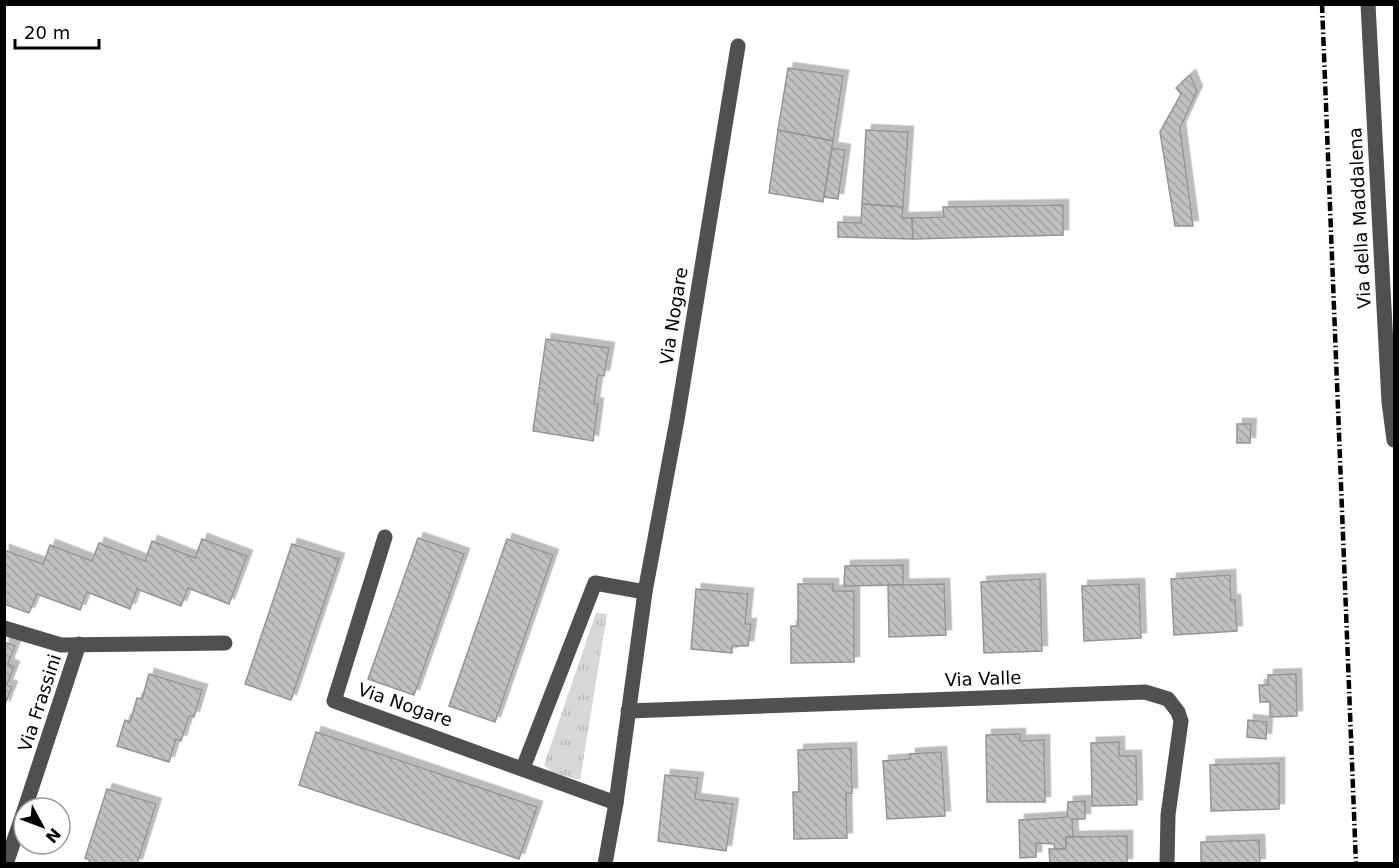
<svg xmlns="http://www.w3.org/2000/svg" width="1399" height="868" font-family="'DejaVu Sans',sans-serif">
	<style>
		.grass { fill: url(#grass-tufts) }
		.building { fill: url(#building-back-hatch); stroke: #949494; stroke-width: 1.5; filter: url(#shadow) }
		.lines { fill: none; stroke-linecap: round; stroke-linejoin: round }
		.minor { stroke: #505050; stroke-width: 15 }
		.rail { stroke: #000; stroke-width: 4.5; stroke-dasharray: 9 3 1.5 3; stroke-linecap: butt }
		.labels { text-anchor: middle; stroke-width: 4.5; stroke-linejoin: round; paint-order: stroke }
		.street-label { font-size: 18px; fill: #000; stroke: #fff }
	</style>
	<defs>
		<pattern id="grass-tufts" width="24" height="20" patternUnits="userSpaceOnUse" patternTransform="scale(1.5)"><rect width="24" height="20" fill="#d7d7d7"/><path d="M3 7l-1-3M5 7V3M7 7l1-3M15 17l-1-3M17 17v-4M19 17l1-3" fill="none" stroke="#b7b7b7"/></pattern>
		<pattern id="building-back-hatch" width="6" height="6" patternUnits="userSpaceOnUse" patternTransform="scale(1.5)"><rect width="6" height="6" fill="#c0c0c0"/><path d="M-1 5l2 2M0 0l6 6M5-1l2 2" fill="none" stroke="#a3a3a3"/></pattern>
		<filter id="shadow"><feDropShadow dx="5.5" dy="-5.5" stdDeviation="0" flood-color="#0004"/></filter>
	</defs>
	<rect width="100%" height="100%" fill="#fff"/>
	<path class="grass" d="M 596,613 L 607,614 L 580,780 L 553,773 L 544,765 Z"/>
	<g class="building">
		<path d="M 788,68 L 843,76 L 833,141 L 778,130 Z"/>
		<path d="M 1190,75 L 1197,91 L 1180,128 L 1193,226 L 1175,226 L 1160,132 L 1181,94 L 1176,88 Z"/>
		<path d="M 778,130 L 833,141 L 823,202 L 769,193 Z"/>
		<path d="M 866,130 L 908,132 L 903,207 L 862,204 Z"/>
		<path d="M 832,148 L 845,150 L 838,199 L 824,197 Z"/>
		<path d="M 862,204 L 903,207 L 902,218 L 912,218 L 913,239 L 838,237 L 838,222 L 861,223 Z"/>
		<path d="M 1063,205 L 1063,235 L 913,239 L 912,218 L 944,217 L 943,207 Z"/>
		<path d="M 546,339 L 609,348 L 604,376 L 598,375 L 594,403 L 598,404 L 593,441 L 533,431 Z"/>
		<path d="M 1237,424 L 1251,424 L 1250,443 L 1237,443 Z"/>
		<path d="M 418,538 L 464,554 L 414,695 L 368,679 Z"/>
		<path d="M 202,539 L 247,556 L 229,604 L 188,588 L 181,606 L 137,589 L 130,609 L 87,592 L 80,610 L 37,594 L 29,613 L 4,604 L 4,550 L 43,564 L 50,545 L 92,561 L 99,543 L 145,561 L 152,541 L 195,558 Z"/>
		<path d="M 507,539 L 553,555 L 495,722 L 449,706 Z"/>
		<path d="M 292,544 L 339,559 L 291,700 L 245,684 Z"/>
		<path d="M 903,565 L 903,585 L 844,586 L 845,566 Z"/>
		<path d="M 1230,575 L 1231,600 L 1235,600 L 1237,631 L 1174,635 L 1171,579 Z"/>
		<path d="M 1040,579 L 1042,651 L 984,653 L 981,582 Z"/>
		<path d="M 798,584 L 833,584 L 833,591 L 854,591 L 854,662 L 791,663 L 791,626 L 798,626 Z"/>
		<path d="M 944,584 L 946,635 L 889,637 L 888,585 Z"/>
		<path d="M 1139,584 L 1141,638 L 1084,641 L 1082,586 Z"/>
		<path d="M 696,589 L 748,594 L 745,624 L 751,624 L 748,646 L 732,646 L 732,653 L 691,649 Z"/>
		<path d="M 4,642 L 15,646 L 8,664 L 14,667 L 7,685 L 12,687 L 4,707 Z"/>
		<path d="M 149,674 L 202,690 L 194,717 L 189,716 L 181,741 L 176,739 L 169,762 L 117,746 L 125,720 L 130,722 L 137,698 L 142,699 Z"/>
		<path d="M 1296,674 L 1297,716 L 1270,717 L 1270,702 L 1260,702 L 1259,685 L 1268,685 L 1268,675 Z"/>
		<path d="M 1248,720 L 1267,722 L 1266,739 L 1247,737 Z"/>
		<path d="M 316,732 L 537,807 L 519,859 L 299,785 Z"/>
		<path d="M 1020,734 L 1020,741 L 1044,740 L 1045,802 L 987,802 L 986,735 Z"/>
		<path d="M 1119,742 L 1119,756 L 1136,756 L 1137,805 L 1092,806 L 1091,743 Z"/>
		<path d="M 851,748 L 852,793 L 846,794 L 847,838 L 794,839 L 793,792 L 799,792 L 798,750 Z"/>
		<path d="M 941,752 L 945,816 L 887,819 L 883,761 L 910,759 L 910,754 Z"/>
		<path d="M 1279,763 L 1279,809 L 1211,811 L 1210,765 Z"/>
		<path d="M 665,775 L 698,778 L 695,799 L 733,804 L 726,851 L 658,841 Z"/>
		<path d="M 107,789 L 156,804 L 137,864 L 88,864 L 90,860 L 85,858 Z"/>
		<path d="M 1085,801 L 1085,819 L 1072,819 L 1073,837 L 1066,837 L 1066,849 L 1055,849 L 1054,844 L 1036,843 L 1036,857 L 1020,858 L 1019,820 L 1067,817 L 1068,802 Z"/>
		<path d="M 1127,836 L 1127,864 L 1050,864 L 1049,849 L 1066,849 L 1066,837 Z"/>
		<path d="M 1259,840 L 1260,864 L 1201,864 L 1201,842 Z"/>
	</g>
	<g class="lines">
		<g class="minor">
			<path d="M 1368,4 L 1389,402 L 1394,440"/>
			<path d="M 385,537 L 334,701 L 616,803"/>
			<path d="M 4,628 L 61,645 L 225,643"/>
			<path d="M 628,711 L 1145,692 L 1168,699 L 1178,712 L 1181,721 L 1168,815 L 1167,864"/>
			<path d="M 523,768 L 595,583 L 645,592"/>
			<path d="M 25,808 L 79,644"/>
			<path d="M 6,864 L 24,811"/>
			<path d="M 605,864 L 616,803 L 645,592 L 677,420 L 738,46"/>
		</g>
		<path class="rail" d="M 1322,4 L 1356,864"/>
	</g>
	<g class="labels">
		<g class="street-label">
			<text transform="translate(1360 218) rotate(-93)" y="6">Via della Maddalena</text>
			<text transform="translate(674 316) rotate(-81)" y="6">Via Nogare</text>
			<text transform="translate(983 679) rotate(-2)" y="6">Via Valle</text>
			<text transform="translate(40 703) rotate(-72)" y="6">Via Frassini</text>
			<text transform="translate(405 705) rotate(19)" y="6">Via Nogare</text>
		</g>
	</g>
	<rect width="1399" height="868" fill="none" stroke="#000000" stroke-width="12"/>
	<g transform="translate(42 826) rotate(131)"><circle r="28" fill="#ffffff" stroke="#999999" stroke-width="1.5"/>
	<path d="M0-4.5L10 22L0 15L-10 22Z" fill="#000000"/>
	<text y="-9" font-size="16" font-weight="bold" text-anchor="middle" fill="#000000">N</text>
	</g>
	<path d="M15 39v9h84v-9" fill="none" stroke="#000000" stroke-width="3"/>
	<text x="24" y="39" font-size="18" fill="#000000" stroke="#ffffff" stroke-width="4.5" paint-order="stroke">20 m</text>
</svg>
